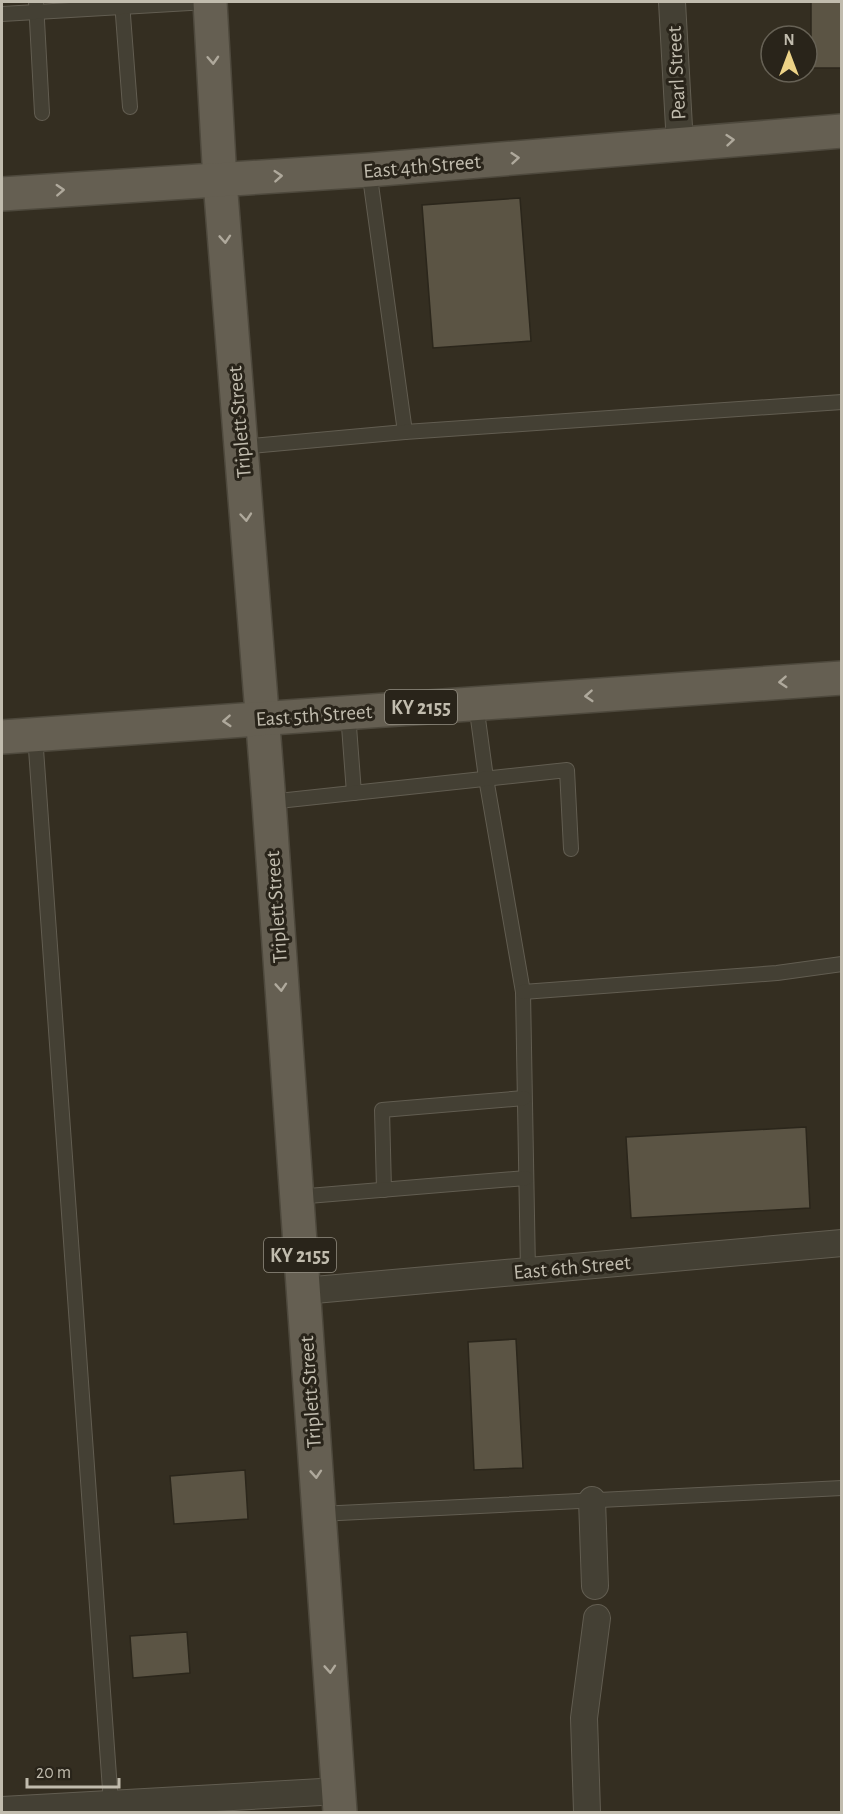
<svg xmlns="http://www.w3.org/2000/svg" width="843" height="1814" font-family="'Alegreya Sans',sans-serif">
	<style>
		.building { fill: #5b5444; stroke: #2b261b; stroke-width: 1.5 }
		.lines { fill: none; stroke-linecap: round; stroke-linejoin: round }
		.lane-casing { stroke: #625d51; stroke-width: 16 }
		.street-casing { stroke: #625d51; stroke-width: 28 }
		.primary-casing { stroke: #4e493d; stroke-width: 36 }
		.lane { stroke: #444034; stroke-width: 14 }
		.street { stroke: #444034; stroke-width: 26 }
		.primary { stroke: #655f52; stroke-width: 33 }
		.oneway { stroke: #afa99c }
		.labels { text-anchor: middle; stroke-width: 6; stroke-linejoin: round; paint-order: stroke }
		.shield { fill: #29241a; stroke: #938e82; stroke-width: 1.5 }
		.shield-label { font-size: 20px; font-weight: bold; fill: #c1bcae }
		.street-label { font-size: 21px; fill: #c1bcae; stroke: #29241a }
	</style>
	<rect width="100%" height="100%" fill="#342e21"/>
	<g class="building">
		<rect x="811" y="2" width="31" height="66"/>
		<path d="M 520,198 L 531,341 L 433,348 L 422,205 Z"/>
		<path d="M 806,1127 L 810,1208 L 631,1218 L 626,1137 Z"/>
		<path d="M 516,1339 L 523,1468 L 474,1470 L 468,1342 Z"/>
		<path d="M 245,1470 L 248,1519 L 174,1524 L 170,1476 Z"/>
		<path d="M 187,1632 L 190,1673 L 133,1678 L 130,1636 Z"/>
	</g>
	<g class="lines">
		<defs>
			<g id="lane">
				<path d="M 36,2 L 42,113"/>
				<path d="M 122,2 L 130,107"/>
				<path d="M 2,14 L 207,2"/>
				<path d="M 369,170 L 405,432"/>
				<path d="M 241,447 L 405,432 L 842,402"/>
				<path d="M 476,704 L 486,778 L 523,992 L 528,1271"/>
				<path d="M 348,713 L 354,793"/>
				<path d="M 35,735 L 111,1804"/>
				<path d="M 269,802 L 567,770 L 571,849"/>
				<path d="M 523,992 L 777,973 L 842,964"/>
				<path d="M 384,1190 L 382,1110 L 524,1098"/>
				<path d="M 296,1197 L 526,1178"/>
				<path d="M 319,1514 L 842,1488"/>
			</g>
			<g id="street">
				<path d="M 672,2 L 680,145"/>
				<path d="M 303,1291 L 842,1243"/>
				<path d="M 592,1500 L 595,1586"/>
				<path d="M 2,1810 L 339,1791"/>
				<path d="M 587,1812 L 584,1718 L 597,1618"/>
			</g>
			<g id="primary">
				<path d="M 210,2 L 220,181 L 269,802 L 340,1812"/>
				<path d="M 2,194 L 369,170 L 842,131"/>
				<path d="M 2,737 L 842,678"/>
			</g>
		</defs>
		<use href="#lane" class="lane-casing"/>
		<use href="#street" class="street-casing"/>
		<use href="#primary" class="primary-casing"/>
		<use href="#lane" class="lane"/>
		<use href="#street" class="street"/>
		<use href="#primary" class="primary"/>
	</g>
	<defs><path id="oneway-chevron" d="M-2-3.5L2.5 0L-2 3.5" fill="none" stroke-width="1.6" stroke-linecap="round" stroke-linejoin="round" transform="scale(1.5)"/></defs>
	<g class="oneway">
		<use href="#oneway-chevron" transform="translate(213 60) rotate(87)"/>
		<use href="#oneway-chevron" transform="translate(730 140) rotate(-5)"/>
		<use href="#oneway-chevron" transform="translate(515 158) rotate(-5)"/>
		<use href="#oneway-chevron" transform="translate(278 176) rotate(-4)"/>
		<use href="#oneway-chevron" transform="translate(60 190) rotate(-3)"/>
		<use href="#oneway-chevron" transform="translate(225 239) rotate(86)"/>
		<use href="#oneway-chevron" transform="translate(246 517) rotate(85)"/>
		<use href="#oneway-chevron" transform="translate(783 682) rotate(176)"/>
		<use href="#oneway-chevron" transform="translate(589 696) rotate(176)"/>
		<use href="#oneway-chevron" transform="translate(227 721) rotate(176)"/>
		<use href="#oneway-chevron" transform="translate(281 987) rotate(86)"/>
		<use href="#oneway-chevron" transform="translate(316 1474) rotate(86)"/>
		<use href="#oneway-chevron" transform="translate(330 1669) rotate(86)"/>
	</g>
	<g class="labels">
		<g class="shield">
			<rect x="385" y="690" width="72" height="34" rx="4.5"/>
			<rect x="264" y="1238" width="72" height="34" rx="4.5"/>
		</g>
		<g class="shield-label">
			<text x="421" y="714">KY 2155</text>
			<text x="300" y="1262">KY 2155</text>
		</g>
		<g class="street-label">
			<text transform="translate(676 73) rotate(-93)" y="7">Pearl Street</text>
			<text transform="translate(422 166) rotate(-5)" y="7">East 4th Street</text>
			<text transform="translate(239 422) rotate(-95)" y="7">Triplett Street</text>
			<text transform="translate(314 715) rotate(-4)" y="7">East 5th Street</text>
			<text transform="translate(276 907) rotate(-94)" y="7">Triplett Street</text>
			<text transform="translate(572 1267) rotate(-5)" y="7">East 6th Street</text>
			<text transform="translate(310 1392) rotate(-94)" y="7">Triplett Street</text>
		</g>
	</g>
	<rect width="843" height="1814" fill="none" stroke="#c1bcae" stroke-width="6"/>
	<g transform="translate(789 54)"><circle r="28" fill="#29241a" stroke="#666155" stroke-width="1.5"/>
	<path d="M0-4.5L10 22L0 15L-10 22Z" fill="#edd387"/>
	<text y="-9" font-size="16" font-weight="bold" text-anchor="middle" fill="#c1bcae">N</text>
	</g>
	<path d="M27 1778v9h92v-9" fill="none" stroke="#c1bcae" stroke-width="3"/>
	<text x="36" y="1778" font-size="18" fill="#c1bcae" stroke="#29241a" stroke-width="4.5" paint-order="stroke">20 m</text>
</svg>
